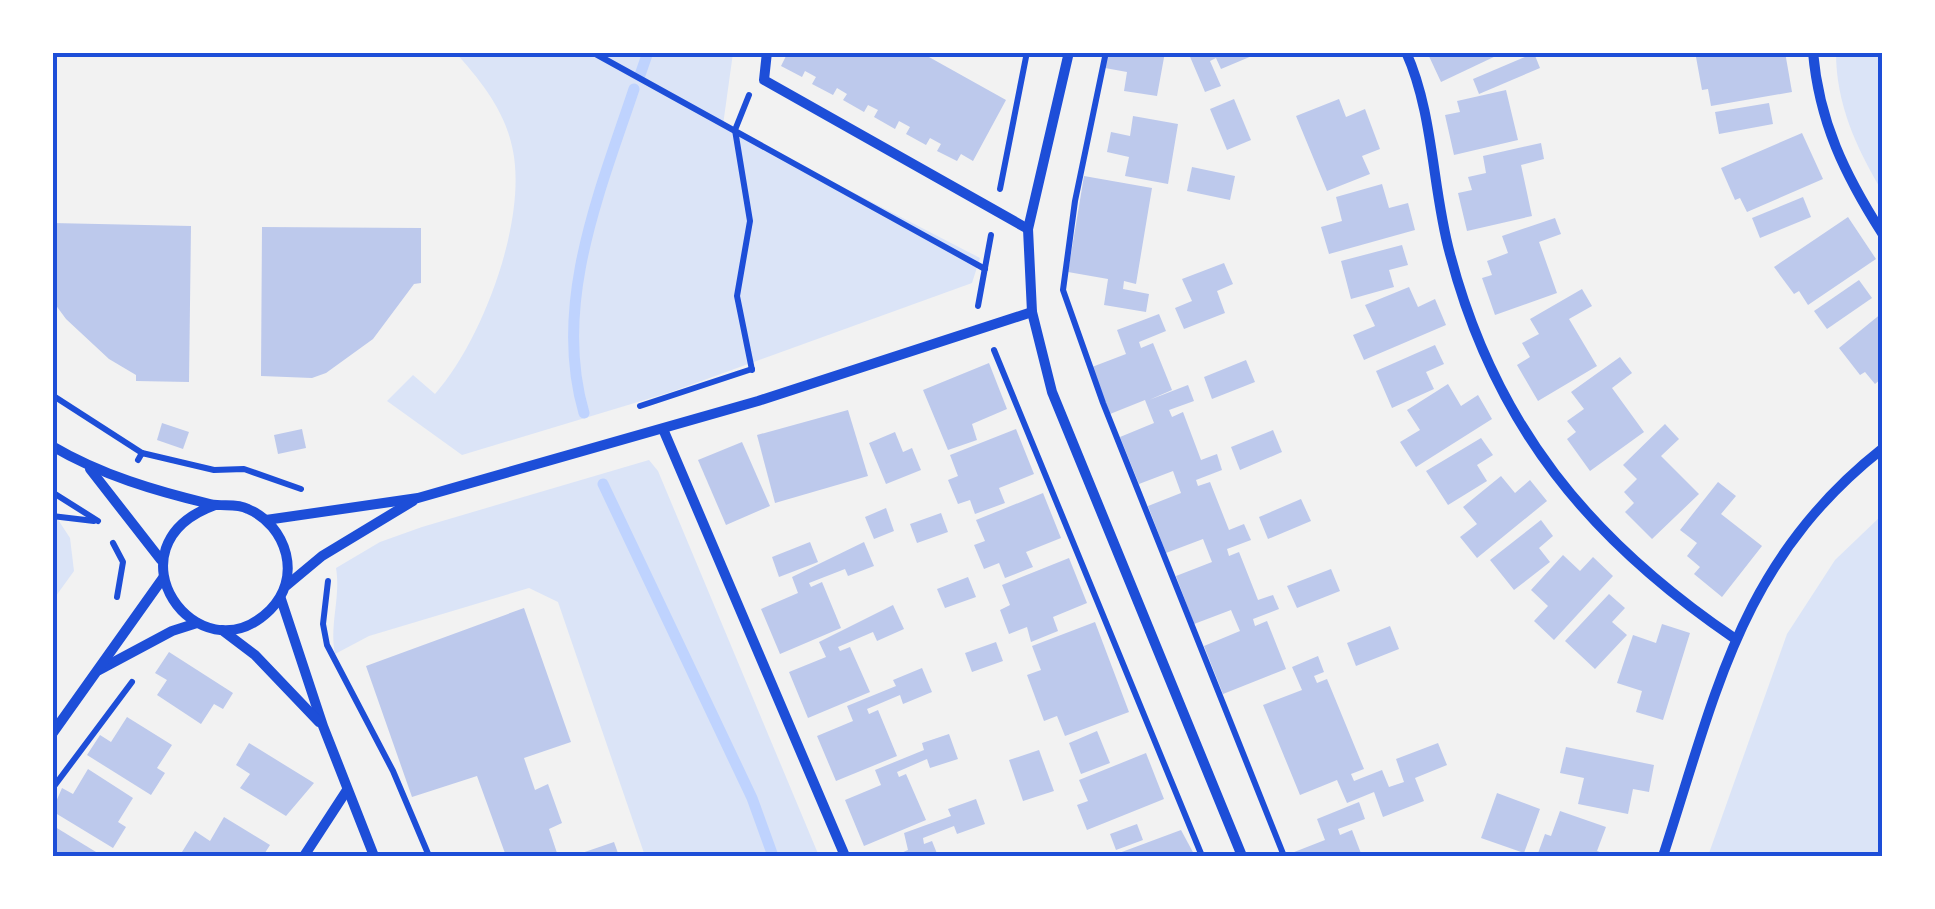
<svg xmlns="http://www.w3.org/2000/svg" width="1935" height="909" font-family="'Fira Sans',sans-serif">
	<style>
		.green { fill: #dbe4f7 }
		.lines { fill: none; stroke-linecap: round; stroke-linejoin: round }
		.stream { stroke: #bfd3fe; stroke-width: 11 }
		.building { fill: #bdc9ec }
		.path { stroke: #1d4ed8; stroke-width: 6 }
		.minor { stroke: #1d4ed8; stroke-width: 10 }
		.neatline { fill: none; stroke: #1d4ed8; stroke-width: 4 }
	</style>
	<rect width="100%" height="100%" fill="#f2f2f2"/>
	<g class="green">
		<path d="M 456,53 L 733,53 L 723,125 L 980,258 L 972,283 L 671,392 L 462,455 L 387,401 L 413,375 L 435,394 C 482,341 527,222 513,151 C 506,112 481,81 456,53 Z"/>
		<path d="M 1836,53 L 1882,53 L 1882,191 C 1856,148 1836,103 1836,53 Z"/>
		<path d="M 649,460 L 658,471 L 819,856 L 645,856 L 558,602 L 529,588 L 369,636 L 335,654 C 329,624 341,598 336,568 L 380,542 L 422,527 Z"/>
		<path d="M 53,512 L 70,538 L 74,571 L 53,600 Z"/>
		<path d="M 1882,515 L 1882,856 L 1708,856 L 1787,634 L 1835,560 Z"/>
	</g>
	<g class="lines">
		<g class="stream">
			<path d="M 640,75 L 648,52"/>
			<path d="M 584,413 C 552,304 600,191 634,89"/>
			<path d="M 603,484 L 752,798 L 773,856"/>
		</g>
	</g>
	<g class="building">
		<path d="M 788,52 L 920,52 L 1006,100 L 973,161 L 961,154 L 957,161 L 937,151 L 941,144 L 930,138 L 926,145 L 906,134 L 910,127 L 899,121 L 895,129 L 874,117 L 878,110 L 868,105 L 864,112 L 843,100 L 847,94 L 837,88 L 833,95 L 812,84 L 816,77 L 805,71 L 802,77 L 781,66 Z"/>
		<path d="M 1107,52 L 1165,52 L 1157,96 L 1124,91 L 1127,72 L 1105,68 Z"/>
		<path d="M 1188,52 L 1259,53 L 1221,69 L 1216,58 L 1210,61 L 1221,86 L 1205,92 Z"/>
		<path d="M 1427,52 L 1496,52 L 1498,55 L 1441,82 Z"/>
		<path d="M 1721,52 L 1785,52 L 1792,92 L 1711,106 L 1708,89 L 1702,90 L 1696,57 Z"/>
		<path d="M 1534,53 L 1540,68 L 1479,94 L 1473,79 Z"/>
		<path d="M 1506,90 L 1518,140 L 1454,155 L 1445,115 L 1460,112 L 1457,101 Z"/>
		<path d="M 1234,99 L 1251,140 L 1227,150 L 1210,109 Z"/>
		<path d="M 1339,99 L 1346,117 L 1365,109 L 1380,149 L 1362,156 L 1370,174 L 1327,191 L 1296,116 Z"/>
		<path d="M 1769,103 L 1773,124 L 1719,134 L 1715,112 Z"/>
		<path d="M 1133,116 L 1178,124 L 1168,184 L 1125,176 L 1129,157 L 1107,152 L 1111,132 L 1130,136 Z"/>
		<path d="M 1802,133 L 1823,179 L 1747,212 L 1740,198 L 1735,200 L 1721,168 Z"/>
		<path d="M 1541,143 L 1544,159 L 1521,165 L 1532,216 L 1467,231 L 1458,193 L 1472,190 L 1468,177 L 1486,173 L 1483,156 Z"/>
		<path d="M 1192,167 L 1235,176 L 1230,200 L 1187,191 Z"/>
		<path d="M 1084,176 L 1152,188 L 1136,284 L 1124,281 L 1123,289 L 1149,294 L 1146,312 L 1104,305 L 1108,279 L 1068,272 Z"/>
		<path d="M 1382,184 L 1389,208 L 1408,203 L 1415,230 L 1329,254 L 1321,227 L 1342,221 L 1336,197 Z"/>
		<path d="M 1803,197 L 1811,217 L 1760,238 L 1752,218 Z"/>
		<path d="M 1848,217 L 1876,259 L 1808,305 L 1799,291 L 1794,294 L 1774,267 Z"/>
		<path d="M 1555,218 L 1561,234 L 1539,242 L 1557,293 L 1495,315 L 1482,278 L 1492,275 L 1487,261 L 1508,253 L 1502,236 Z"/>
		<path d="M 52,223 L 191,226 L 189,382 L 136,381 L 136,375 L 109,359 L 66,319 L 52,300 Z"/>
		<path d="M 262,227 L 421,228 L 421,283 L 414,284 L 373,339 L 326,373 L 312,378 L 261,376 Z"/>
		<path d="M 1402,245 L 1408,265 L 1389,270 L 1394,287 L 1351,299 L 1341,261 Z"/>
		<path d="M 1224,263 L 1233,284 L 1217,291 L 1225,313 L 1184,329 L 1175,308 L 1192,301 L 1182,279 Z"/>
		<path d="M 1859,280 L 1872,298 L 1827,329 L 1814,311 Z"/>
		<path d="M 1409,287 L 1418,307 L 1435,299 L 1446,325 L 1364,360 L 1353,335 L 1375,326 L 1365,305 Z"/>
		<path d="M 1582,289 L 1592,306 L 1569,319 L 1597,366 L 1538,401 L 1517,365 L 1530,357 L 1522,343 L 1539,334 L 1530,319 Z"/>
		<path d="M 1882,313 L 1882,378 L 1875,384 L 1865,372 L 1860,375 L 1839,348 Z"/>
		<path d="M 1159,314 L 1166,331 L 1139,342 L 1141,348 L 1153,343 L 1172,390 L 1149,400 L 1188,385 L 1194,401 L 1169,410 L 1172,417 L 1183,412 L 1201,460 L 1217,454 L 1222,470 L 1196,480 L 1198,486 L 1210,482 L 1229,530 L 1244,524 L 1251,540 L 1227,549 L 1229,556 L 1239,552 L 1258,600 L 1273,595 L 1279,609 L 1253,619 L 1255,626 L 1267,621 L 1286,669 L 1223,694 L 1204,646 L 1240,631 L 1231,610 L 1194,624 L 1176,576 L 1212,562 L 1203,539 L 1166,553 L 1148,506 L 1181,493 L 1173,471 L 1139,484 L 1120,437 L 1154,423 L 1145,400 L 1110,414 L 1092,367 L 1126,354 L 1117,330 Z"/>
		<path d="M 1435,345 L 1444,364 L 1426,372 L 1434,389 L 1392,408 L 1376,371 Z"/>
		<path d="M 1620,357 L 1632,373 L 1612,388 L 1644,432 L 1590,471 L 1567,439 L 1576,432 L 1567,421 L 1584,409 L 1571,392 Z"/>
		<path d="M 1246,360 L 1255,382 L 1212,399 L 1204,377 Z"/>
		<path d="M 989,363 L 1007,409 L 972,424 L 977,440 L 948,450 L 923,390 Z"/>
		<path d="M 1448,384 L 1461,406 L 1478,395 L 1492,419 L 1416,467 L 1400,442 L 1420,430 L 1407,410 Z"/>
		<path d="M 848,410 L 868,476 L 775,503 L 757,435 Z"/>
		<path d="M 162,423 L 189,432 L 183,449 L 157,440 Z"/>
		<path d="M 1665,424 L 1679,439 L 1661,456 L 1699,494 L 1652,539 L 1625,512 L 1634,503 L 1624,492 L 1637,479 L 1623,465 Z"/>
		<path d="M 302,429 L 306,448 L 278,454 L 274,435 Z"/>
		<path d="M 1016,429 L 1034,474 L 999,488 L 1005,503 L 975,514 L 970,500 L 958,504 L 948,480 L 958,476 L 950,455 Z"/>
		<path d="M 1273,430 L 1282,452 L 1240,470 L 1231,447 Z"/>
		<path d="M 895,432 L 903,452 L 912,448 L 921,470 L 886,484 L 869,443 Z"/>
		<path d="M 1481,438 L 1493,455 L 1477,465 L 1487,481 L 1448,505 L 1426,471 Z"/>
		<path d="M 742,442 L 770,506 L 726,525 L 698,460 Z"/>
		<path d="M 1501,476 L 1515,493 L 1530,480 L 1547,501 L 1477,558 L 1460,537 L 1477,524 L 1463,507 Z"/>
		<path d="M 1718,482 L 1736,496 L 1721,514 L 1762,546 L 1722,597 L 1694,574 L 1700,567 L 1687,556 L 1697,543 L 1680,530 Z"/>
		<path d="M 1043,493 L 1061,538 L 1026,552 L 1033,567 L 1005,578 L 999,563 L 984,569 L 974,545 L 985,541 L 976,520 Z"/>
		<path d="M 1301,499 L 1311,521 L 1268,539 L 1259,517 Z"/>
		<path d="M 886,508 L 894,531 L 874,539 L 865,517 Z"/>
		<path d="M 941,513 L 948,532 L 917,543 L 910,524 Z"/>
		<path d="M 1541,520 L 1553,536 L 1539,548 L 1550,562 L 1514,590 L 1490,560 Z"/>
		<path d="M 810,542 L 818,562 L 779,577 L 772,557 Z"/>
		<path d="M 864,542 L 874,566 L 848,576 L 845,569 L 809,583 L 811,587 L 822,582 L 841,628 L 780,654 L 761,609 L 798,593 L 792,577 Z"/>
		<path d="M 1563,555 L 1580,571 L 1593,557 L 1613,576 L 1554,640 L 1534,621 L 1548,606 L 1531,590 Z"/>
		<path d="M 1069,558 L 1087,603 L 1053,617 L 1058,631 L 1031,642 L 1027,627 L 1009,634 L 1000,610 L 1010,605 L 1002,585 Z"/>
		<path d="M 1331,569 L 1340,591 L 1297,608 L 1287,586 Z"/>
		<path d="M 968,577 L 976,597 L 945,608 L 937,589 Z"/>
		<path d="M 1609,594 L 1625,608 L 1612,622 L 1627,635 L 1595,669 L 1565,641 Z"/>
		<path d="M 893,605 L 904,629 L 877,641 L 873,632 L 838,647 L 840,651 L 850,647 L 870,692 L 808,718 L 789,672 L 826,657 L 819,642 Z"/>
		<path d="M 524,608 L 571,742 L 524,758 L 535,790 L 548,784 L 562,823 L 549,829 L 558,856 L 506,856 L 477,776 L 412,797 L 366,666 Z"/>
		<path d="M 1095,622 L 1129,712 L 1065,736 L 1057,716 L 1044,721 L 1027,675 L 1041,670 L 1032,646 Z"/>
		<path d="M 1662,624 L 1690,633 L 1663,720 L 1636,712 L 1642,691 L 1617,683 L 1633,635 L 1656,643 Z"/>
		<path d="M 1390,626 L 1399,649 L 1356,666 L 1347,643 Z"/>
		<path d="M 996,642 L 1003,661 L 972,672 L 965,653 Z"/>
		<path d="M 169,652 L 233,693 L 223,709 L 214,704 L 201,724 L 157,695 L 167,680 L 155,673 Z"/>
		<path d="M 1318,656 L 1324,672 L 1314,676 L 1317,683 L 1327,679 L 1364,769 L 1351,774 L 1354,781 L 1382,770 L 1389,787 L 1404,782 L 1396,759 L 1438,743 L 1447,765 L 1415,778 L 1424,801 L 1383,817 L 1374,792 L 1347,803 L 1337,780 L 1300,795 L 1263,705 L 1302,690 L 1292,667 Z"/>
		<path d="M 922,668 L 932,692 L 903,704 L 900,695 L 867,709 L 869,714 L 878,710 L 897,756 L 836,781 L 817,736 L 853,721 L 847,706 L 896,686 L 893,680 Z"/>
		<path d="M 127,717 L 172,745 L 157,768 L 165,773 L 151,795 L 87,755 L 100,735 L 111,742 Z"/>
		<path d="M 1097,731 L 1110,763 L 1081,774 L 1069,743 Z"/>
		<path d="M 949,734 L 958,759 L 930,768 L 927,759 L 897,772 L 899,777 L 906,774 L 926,820 L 864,846 L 845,800 L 881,785 L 875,770 L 924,750 L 922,743 Z"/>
		<path d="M 249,743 L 314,783 L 286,816 L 240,788 L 250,774 L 236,765 Z"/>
		<path d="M 1566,747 L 1654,765 L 1649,792 L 1633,789 L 1628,814 L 1578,804 L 1584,778 L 1560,773 Z"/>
		<path d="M 1039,750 L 1054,791 L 1023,801 L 1009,760 Z"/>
		<path d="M 1146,753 L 1164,799 L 1087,830 L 1077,805 L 1088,801 L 1079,780 Z"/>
		<path d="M 88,769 L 133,798 L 118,822 L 126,827 L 113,848 L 52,811 L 62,788 L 73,794 Z"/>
		<path d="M 1497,793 L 1540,809 L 1524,853 L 1481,838 Z"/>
		<path d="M 976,799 L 985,824 L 957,834 L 954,826 L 923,838 L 924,844 L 932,841 L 938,856 L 894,856 L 908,850 L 904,833 L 951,816 L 948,809 Z"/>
		<path d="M 1359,802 L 1365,819 L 1338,829 L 1340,835 L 1352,830 L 1362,856 L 1284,856 L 1325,840 L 1317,819 Z"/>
		<path d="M 1560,811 L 1606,827 L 1597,851 L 1611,856 L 1537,856 L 1545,834 L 1551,836 Z"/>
		<path d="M 224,817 L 270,845 L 263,856 L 188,856 L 182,852 L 195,831 L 210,841 Z"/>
		<path d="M 1137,824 L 1143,840 L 1116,850 L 1110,834 Z"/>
		<path d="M 52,825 L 96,852 L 93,856 L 52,856 Z"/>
		<path d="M 1181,830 L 1195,856 L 1111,856 Z"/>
		<path d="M 614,842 L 619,856 L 573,856 Z"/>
	</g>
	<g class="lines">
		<g class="path">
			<path d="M 592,52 L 985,269"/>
			<path d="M 1106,52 L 1075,201 L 1063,290 L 1103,403 L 1284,856"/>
			<path d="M 749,95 L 735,130 L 750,221 L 737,296 L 752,370"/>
			<path d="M 1000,189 L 1027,52"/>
			<path d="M 978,306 L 991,235"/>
			<path d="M 994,350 L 1202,856"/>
			<path d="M 52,395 L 142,453"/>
			<path d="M 640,406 L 752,369"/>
			<path d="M 138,460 L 142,453 L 214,470 L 244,469 L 301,489"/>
			<path d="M 52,492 L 98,521"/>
			<path d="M 52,516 L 94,521"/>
			<path d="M 113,543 L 123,562 L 117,597"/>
			<path d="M 328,581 L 323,624 L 327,645 L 393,771 L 429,856"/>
			<path d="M 52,789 L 132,682"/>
		</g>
		<g class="minor">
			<path d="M 767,52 L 764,80 L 1028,229"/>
			<path d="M 1069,52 L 1028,229 L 1032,312 L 1052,392 L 1242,856"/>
			<path d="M 1406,52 C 1434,114 1432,189 1450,254 C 1495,426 1590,540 1734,638"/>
			<path d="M 1813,52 C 1819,122 1845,175 1882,233"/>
			<path d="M 663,429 L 845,856"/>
			<path d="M 52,446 C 101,475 156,491 210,504 C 223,507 236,503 248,509 C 267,517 281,534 286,554 C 291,575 285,595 270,610 C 198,681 102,546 215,505"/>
			<path d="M 90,469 L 161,560"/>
			<path d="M 266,520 L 418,498 L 758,401 L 1032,312"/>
			<path d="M 286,586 L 322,556 L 413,501"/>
			<path d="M 281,599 L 323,726 L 374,856"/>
			<path d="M 222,630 L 255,655 L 319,722"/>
			<path d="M 99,670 L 172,631 L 197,623"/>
			<path d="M 52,734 L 163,578"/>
			<path d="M 304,856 L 347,790"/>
			<path d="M 1663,856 C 1716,694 1740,561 1882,449"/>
		</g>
	</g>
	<rect width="1935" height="909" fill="none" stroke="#ffffff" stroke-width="110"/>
	<rect x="55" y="55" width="1825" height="799" class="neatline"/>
</svg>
